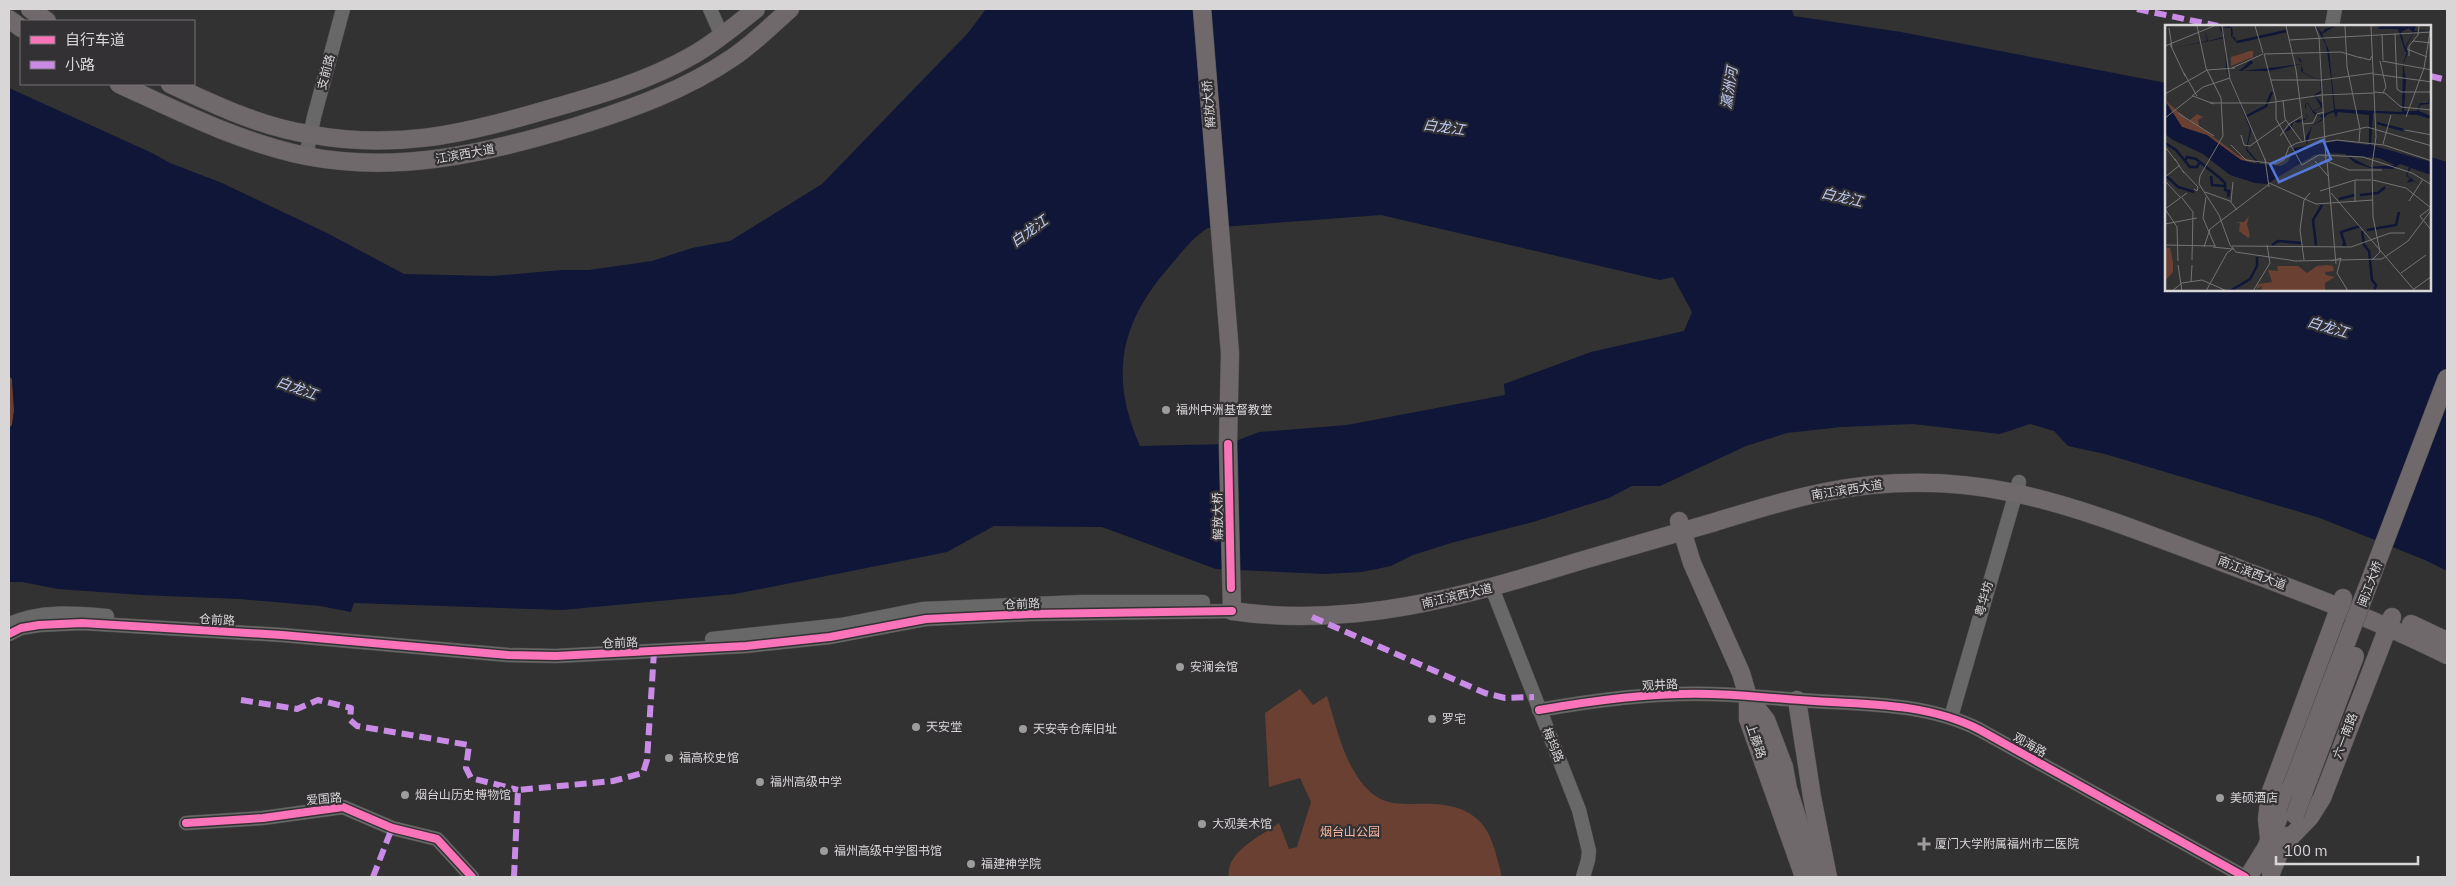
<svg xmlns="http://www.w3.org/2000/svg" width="2456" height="886" font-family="'IBM Plex Sans','Noto Sans SC',sans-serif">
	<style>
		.green { fill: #694032 }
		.water { fill: #0f1637; fill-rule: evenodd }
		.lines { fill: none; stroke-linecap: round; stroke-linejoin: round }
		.minor-casing { stroke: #504f50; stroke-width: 15 }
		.major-casing { stroke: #504f50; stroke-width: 19 }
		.minor { stroke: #686868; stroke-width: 14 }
		.major { stroke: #70696b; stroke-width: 18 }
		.major-bridge-casing { stroke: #504f50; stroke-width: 19; stroke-linecap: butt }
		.major-bridge { stroke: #70696b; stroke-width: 18 }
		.quiet { stroke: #ca8be6; stroke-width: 6; stroke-dasharray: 12 6; stroke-linecap: butt }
		.cycleway-casing { stroke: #333133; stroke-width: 11 }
		.cycleway { stroke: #fb73b8; stroke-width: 8 }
		.poi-dot { fill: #9e9d9d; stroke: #333133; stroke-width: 2 }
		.labels { text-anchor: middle; stroke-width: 4.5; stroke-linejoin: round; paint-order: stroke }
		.street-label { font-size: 12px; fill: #d8d6d7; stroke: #333133 }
		.poi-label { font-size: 12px; fill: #d8d6d7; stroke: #333133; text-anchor: start }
		.park-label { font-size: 12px; fill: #f6b6a0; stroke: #333133 }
		.water-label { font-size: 14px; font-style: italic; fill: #bdccf6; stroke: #333133 }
		.inset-river { fill: none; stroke: #0f1637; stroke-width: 2.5 }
		.inset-road { fill: none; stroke: #747474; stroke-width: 1 }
		.view { fill: #5577d8; fill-opacity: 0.15; stroke: #5577d8; stroke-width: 2.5 }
		.inset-edge { fill: none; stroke: #d8d6d7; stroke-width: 2.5 }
	</style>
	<rect width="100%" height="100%" fill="#323232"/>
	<g class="green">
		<path d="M 9,376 L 12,379 L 14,411 L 12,426 L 9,428 Z"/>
		<path d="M 1300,689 L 1313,705 L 1327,696 C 1337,728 1345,772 1374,795 C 1386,804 1399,804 1414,804 C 1442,803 1473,805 1488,833 C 1495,846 1498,863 1502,877 L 1229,877 C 1225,852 1261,836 1279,823 L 1289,849 L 1297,847 L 1311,802 L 1300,778 L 1269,787 L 1265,713 Z"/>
	</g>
	<path class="water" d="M 986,9 L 1792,10 L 1794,16 L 1901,32 L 2166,83 L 2166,290 L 2430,290 L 2430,157 L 2447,162 L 2447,571 L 2425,560 L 2320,518 L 2105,454 L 2068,446 L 2054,431 L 2030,424 L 2000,434 L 1913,424 L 1841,427 L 1787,433 L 1746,446 L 1660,486 L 1632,486 L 1609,498 L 1533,522 L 1451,543 L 1413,555 L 1391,566 L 1362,572 L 1325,574 L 1216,569 L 1102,527 L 994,526 L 947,552 L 735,594 L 562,610 L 354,603 L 351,612 L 320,606 L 240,599 L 142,595 L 58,589 L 22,582 L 9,582 L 9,428 L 12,425 L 14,411 L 12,379 L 9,376 L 9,88 L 152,153 L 170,163 L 222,183 L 327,233 L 404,274 L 492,276 L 562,270 L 589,270 L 652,261 L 692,248 L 730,241 L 822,184 L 968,33 ZM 1381,215 L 1660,280 L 1673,277 L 1692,312 L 1684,331 L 1591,352 L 1504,384 L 1505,395 L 1347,425 L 1259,432 L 1228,444 L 1140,446 C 1109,376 1120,323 1170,266 C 1182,252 1193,237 1208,228 Z"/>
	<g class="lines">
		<defs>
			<g id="minor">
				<path d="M 710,9 L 722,36"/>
				<path d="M 2332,26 L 2335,9"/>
				<path d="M 306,156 L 314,117 L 343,9"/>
				<path d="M 1492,588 L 1579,810 L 1589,851 L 1588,860 L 1583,877"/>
				<path d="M 9,624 C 41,610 73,613 107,616"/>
				<path d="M 9,634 L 21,628 L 39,625 L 82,623 L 282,635 L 508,655 L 556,656 L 746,646 L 830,637 L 926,619 L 1030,614 L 1232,611"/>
				<path d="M 712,639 L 841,625 L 922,609 L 1081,602 L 1203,602"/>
				<path d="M 1539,710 C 1595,700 1655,692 1712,694 C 1746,695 1780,699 1814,701 C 1870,704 1930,704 1980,730 L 2245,877"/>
				<path d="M 1951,717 L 2019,482"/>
				<path d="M 186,823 L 263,818 L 343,807 L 392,828 L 437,839 L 472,877"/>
			</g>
			<g id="major">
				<path d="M 30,9 L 47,21"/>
				<path d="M 1202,9 L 1230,353 L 1228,444 L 1232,611 C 1354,629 1465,596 1580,561 C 1625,548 1670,535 1715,522 C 1751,511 1788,499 1825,492 C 1977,462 2080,509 2219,561 C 2296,590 2373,618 2447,655"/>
				<path d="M 9,19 L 21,28"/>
				<path d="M 119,84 C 180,112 239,142 306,156 C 399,174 488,153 577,126 C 631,109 685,90 732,58 C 753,44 771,26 790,9"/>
				<path d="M 170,84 C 215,105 259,126 308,134 C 392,150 460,135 539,112 C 593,97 647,82 695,54 C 717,41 736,25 756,9"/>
				<path d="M 1679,521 L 1692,563 L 1741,673 L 1748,697 L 1748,719 L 1804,877"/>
				<path d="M 2411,624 L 2447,641"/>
				<path d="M 1748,697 L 1766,720 L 1784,767 L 1788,789 L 1810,858 L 1819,877"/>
				<path d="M 1797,700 L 1812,797 L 1828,877"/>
				<path d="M 2269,838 L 2267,819 L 2270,794 L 2343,598"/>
				<path d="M 2282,846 L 2310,817 L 2322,798 L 2392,617"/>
				<path d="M 2271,873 L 2286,836"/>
				<path d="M 2250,874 L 2266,848 L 2291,788"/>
			</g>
		</defs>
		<use href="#minor" class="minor-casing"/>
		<use href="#major" class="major-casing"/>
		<use href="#minor" class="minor"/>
		<use href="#major" class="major"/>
		<defs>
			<g id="major-bridge">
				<path d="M 2291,788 L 2447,378"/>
				<path d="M 2295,815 L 2355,656"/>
			</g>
		</defs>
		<use href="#major-bridge" class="major-bridge-casing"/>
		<use href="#major-bridge" class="major-bridge"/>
		<g class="quiet">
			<path d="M 2137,9 L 2218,26"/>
			<path d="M 2430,76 L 2447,80"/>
			<path d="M 1312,617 L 1485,693 L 1505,698 L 1534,697"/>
			<path d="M 241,700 L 297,709 L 318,700 L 351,708 L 350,720 L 357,726 L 469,745 L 466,768 L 471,778 L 518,790"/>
			<path d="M 373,877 L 392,828"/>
			<path d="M 514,877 L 518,790 L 613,781 L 643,773 L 647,760 L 654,652"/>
		</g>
		<defs>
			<g id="cycleway">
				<path d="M 1228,444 L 1231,588"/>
				<path d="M 9,634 L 21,628 L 39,625 L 82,623 L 282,635 L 508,655 L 556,656 L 746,646 L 830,637 L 926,619 L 1030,614 L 1232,611"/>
				<path d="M 1539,710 C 1595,700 1655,692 1712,694 C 1746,695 1780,699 1814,701 C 1870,704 1930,704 1980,730 L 2245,877"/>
				<path d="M 186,823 L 263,818 L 343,807 L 392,828 L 437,839 L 472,877"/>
			</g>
		</defs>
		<use href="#cycleway" class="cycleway-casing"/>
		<use href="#cycleway" class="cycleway"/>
	</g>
	<g class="poi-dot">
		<circle cx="1166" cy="410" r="5"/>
		<circle cx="1180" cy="667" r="5"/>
		<circle cx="1432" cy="719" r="5"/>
		<circle cx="916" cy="727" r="5"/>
		<circle cx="1023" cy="729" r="5"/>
		<circle cx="669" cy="758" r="5"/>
		<circle cx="760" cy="782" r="5"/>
		<circle cx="405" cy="795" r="5"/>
		<circle cx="2220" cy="798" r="5"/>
		<circle cx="1202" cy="824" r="5"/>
		<path d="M1921.5 836.5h5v5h5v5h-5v5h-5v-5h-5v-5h5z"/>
		<circle cx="824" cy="851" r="5"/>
		<circle cx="971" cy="864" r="5"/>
	</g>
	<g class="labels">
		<g class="street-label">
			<text transform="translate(326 72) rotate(-75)" y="4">支前路</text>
			<text transform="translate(1209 104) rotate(-95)" y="4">解放大桥</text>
			<text transform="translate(465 154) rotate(-10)" y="4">江滨西大道</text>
			<text transform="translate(1847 490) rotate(-9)" y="4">南江滨西大道</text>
			<text transform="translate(1218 516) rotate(-91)" y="4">解放大桥</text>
			<text transform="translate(2252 573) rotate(21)" y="4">南江滨西大道</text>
			<text transform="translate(2370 584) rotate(-69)" y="4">闽江大桥</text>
			<text transform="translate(1457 596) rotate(-13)" y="4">南江滨西大道</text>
			<text transform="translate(1984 599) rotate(-74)" y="4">粤华坊</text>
			<text transform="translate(1022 604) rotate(-2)" y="4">仓前路</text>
			<text transform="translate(217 620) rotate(3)" y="4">仓前路</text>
			<text transform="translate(620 643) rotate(-2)" y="4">仓前路</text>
			<text transform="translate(1660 685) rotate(-3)" y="4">观井路</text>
			<text transform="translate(2345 736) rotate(-69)" y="4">六一南路</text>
			<text transform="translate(1756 741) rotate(71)" y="4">上藤路</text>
			<text transform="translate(1553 745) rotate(68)" y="4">梅坞路</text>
			<text transform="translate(2030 745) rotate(29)" y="4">观海路</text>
			<text transform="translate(324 799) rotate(-5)" y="4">爱国路</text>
		</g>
		<g class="poi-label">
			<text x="1176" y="414">福州中洲基督教堂</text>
			<text x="1190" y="671">安澜会馆</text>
			<text x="1442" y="723">罗宅</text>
			<text x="926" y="731">天安堂</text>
			<text x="1033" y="733">天安寺仓库旧址</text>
			<text x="679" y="762">福高校史馆</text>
			<text x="770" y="786">福州高级中学</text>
			<text x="415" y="799">烟台山历史博物馆</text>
			<text x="2230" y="802">美硕酒店</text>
			<text x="1212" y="828">大观美术馆</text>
			<text x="1935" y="848">厦门大学附属福州市二医院</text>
			<text x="834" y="855">福州高级中学图书馆</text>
			<text x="981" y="868">福建神学院</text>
		</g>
		<g class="park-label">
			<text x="1350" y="836">烟台山公园</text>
		</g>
		<g class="water-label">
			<text transform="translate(1729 88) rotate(-81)" y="5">瀛洲河</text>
			<text transform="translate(1444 127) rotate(8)" y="5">白龙江</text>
			<text transform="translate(1842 197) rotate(13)" y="5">白龙江</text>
			<text transform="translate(1029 231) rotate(-36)" y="5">白龙江</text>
			<text transform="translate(2328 327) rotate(17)" y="5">白龙江</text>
			<text transform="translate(297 388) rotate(20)" y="5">白龙江</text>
		</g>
	</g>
	<g transform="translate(2165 25)">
		<rect width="266" height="266" fill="#323232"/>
		<path d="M 85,26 L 88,26 L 88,32 L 66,41 L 66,32 ZM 0,75 L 24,96 L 32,89 L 38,92 L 33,95 L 34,101 L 73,130 L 93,139 L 76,135 L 42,111 L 17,102 ZM 84,191 L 82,199 L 85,211 L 83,213 L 74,206 L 75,198 L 70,197 L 79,197 ZM 0,222 L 5,223 L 8,237 L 8,247 L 1,255 ZM 162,240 L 168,241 L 169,246 L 160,247 L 161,250 L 170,252 L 160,258 L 160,266 L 96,266 L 97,261 L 91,264 L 93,259 L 107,257 L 103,245 L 113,246 L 112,241 L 133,241 L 142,248 L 152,241 Z" fill="#694032"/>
		<path d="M 54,1 L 57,3 L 64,1 L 66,2 L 67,3 L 68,9 L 67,11 L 70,13 L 73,19 L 66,11 L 66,3 L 57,3 L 60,14 L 62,45 L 86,104 L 86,106 L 82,124 L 95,139 L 116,141 L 123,137 L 129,123 L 172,116 L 204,120 L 204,90 L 173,87 L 171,93 L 169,87 L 163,89 L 156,96 L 147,101 L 142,120 L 140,114 L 147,101 L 158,93 L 149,89 L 143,79 L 141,78 L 141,83 L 140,84 L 140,88 L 142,90 L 143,93 L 133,98 L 129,96 L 125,105 L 119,107 L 129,96 L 143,93 L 140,88 L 140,79 L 141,78 L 143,78 L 148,86 L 156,82 L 149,70 L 156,66 L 155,55 L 150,54 L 137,47 L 136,45 L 137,39 L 103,46 L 76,46 L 63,45 L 74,46 L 86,35 L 88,38 L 77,46 L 137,39 L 132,32 L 136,35 L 138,47 L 151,54 L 166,53 L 161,20 L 151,1 L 157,8 L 160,4 L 170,1 L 157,9 L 164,26 L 170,84 L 237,87 L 238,38 L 242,27 L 239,26 L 234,33 L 238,27 L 240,26 L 233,4 L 214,4 L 212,1 L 215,3 L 215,1 L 251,1 L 249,6 L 264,5 L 265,1 L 265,5 L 249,7 L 241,22 L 243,28 L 238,39 L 241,55 L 239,86 L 252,86 L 255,78 L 263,78 L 266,63 L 264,79 L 255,80 L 254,86 L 266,91 L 266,94 L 252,90 L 208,88 L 206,120 L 266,137 L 266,150 L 246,143 L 242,150 L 266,169 L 249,156 L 242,158 L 245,153 L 241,151 L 244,142 L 235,139 L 228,144 L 205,143 L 190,138 L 180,129 L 164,128 L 149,130 L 102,159 L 90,158 L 65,150 L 38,129 L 8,115 L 0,109 L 0,76 L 17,102 L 42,110 L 76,135 L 93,139 L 81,125 L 85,104 L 61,44 L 60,13 L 9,23 L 42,16 L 40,6 L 43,16 L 59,12 ZM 244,3 L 248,8 L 240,22 L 236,7 ZM 166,53 L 169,85 L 154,91 L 149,86 L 158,82 L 157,78 L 150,71 L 157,67 L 155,54 ZM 181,130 L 214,133 L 230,140 L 205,142 Z" fill="#0f1637" fill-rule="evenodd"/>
		<path class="inset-river" d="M 72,17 L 121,6M 82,91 L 101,81 L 107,67M 212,98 L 238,105M 0,118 L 11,125 L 25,142 L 32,142 L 34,138M 20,136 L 22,132 L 31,134 L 55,153 L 60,158 L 60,165 L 64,166 L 63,172M 0,150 L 13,162 L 29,167M 46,151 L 47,160 L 60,161M 195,170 L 213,168 L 220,162M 174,174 L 190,170M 202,205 L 231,200 L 234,187M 197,206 L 199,220 L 204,226 L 207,255 L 211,260 L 209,266M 107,220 L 113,216 L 137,218M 151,220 L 148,195 L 157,180M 177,220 L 180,220 L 176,207 L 195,201M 65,266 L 85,254 L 92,241 L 92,232"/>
		<path class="inset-road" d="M 32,1 L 41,43 L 56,73 L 58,111 L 35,151 L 34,159 L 54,190 L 65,220 L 71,227 L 131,236 L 217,234 L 243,216 L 267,184M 57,1 L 65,54 L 101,137M 90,1 L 98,28M 121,1 L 131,45 L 140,116M 150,1 L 154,12 L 161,136M 180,1 L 182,42 L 195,104 L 194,117M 206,1 L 211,112 L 207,140 L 208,192 L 215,227 L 208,234M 4,3 L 7,22M 230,8 L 232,64 L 236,67 L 267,67M 217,9 L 218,35M 124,15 L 267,7M 248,16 L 267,18M 5,19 L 20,51M 0,21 L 49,1M 242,24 L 262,32M 244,31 L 244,21 L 253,10 L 254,1M 194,32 L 205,35 L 207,31M 196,33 L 176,27 L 99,29 L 111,75 L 111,94 L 137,140 L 154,130 L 198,132 L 247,148 L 267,160M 215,36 L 221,62 L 218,68M 217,36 L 267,45M 67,43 L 98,29M 19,48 L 32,71M 209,49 L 267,57M 106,55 L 157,55 L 208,48M 209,67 L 220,68 L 236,82 L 267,85M 0,69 L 42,45 L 70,43M 27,71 L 38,62 L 65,53M 118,75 L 120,94 L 137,117M 45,78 L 103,78 L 157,70 L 209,68M 13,88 L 49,111M 241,92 L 259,43 L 266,1M 0,93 L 28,71 L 49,79M 138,99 L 148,98 L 152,89 L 159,87M 240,105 L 267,110M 76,110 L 79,120 L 85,121 L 121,95M 115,111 L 124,99 L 137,91M 160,117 L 172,115 L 219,120 L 267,136M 218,119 L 226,90M 66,120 L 81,135 L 111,139 L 119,135 L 124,122 L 132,118 L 202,102 L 267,121M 0,122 L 11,136M 10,134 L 19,148M 100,134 L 104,162M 150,136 L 163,151M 162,136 L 171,239M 162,136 L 184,145 L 217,145M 18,146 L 33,162 L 32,166 L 29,164M 0,152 L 15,140M 190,155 L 190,177M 208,155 L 241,163 L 266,183M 0,156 L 16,173M 104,158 L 151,179 L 208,175M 155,166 L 190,155 L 206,155M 40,167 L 65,176 L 72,185M 166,168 L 250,266M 41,172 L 38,193 L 50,221M 17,173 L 28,187 L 27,235M 244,176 L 258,154M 66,177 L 68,157M 266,183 L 255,191 L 267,206M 0,199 L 32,193M 0,220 L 51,221M 67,221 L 186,222 L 225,208 L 240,208M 39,222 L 45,204 L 103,160M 48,222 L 67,224M 139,235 L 135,205 L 139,175 L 145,168M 13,236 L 12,202 L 0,184 L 22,168M 166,236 L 176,233 L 172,248 L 183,266M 13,240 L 17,266M 236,248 L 261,230M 26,257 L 27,240M 249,264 L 267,251M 7,266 L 17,258 L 37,255 L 62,266M 41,266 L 62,228 L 69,223M 88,266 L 105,238 L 102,220"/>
		<path class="view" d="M 158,115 L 166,134 L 114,157 L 105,139 Z"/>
		<rect width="266" height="266" class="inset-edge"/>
	</g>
	<rect width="2456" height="886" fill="none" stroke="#d8d6d7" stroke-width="20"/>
	<rect x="20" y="20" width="175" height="65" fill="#333133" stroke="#757375"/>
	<rect x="30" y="36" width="25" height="8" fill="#fb73b8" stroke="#757375"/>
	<text x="65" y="45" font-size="15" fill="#d8d6d7">自行车道</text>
	<rect x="30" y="61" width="25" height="8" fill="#ca8be6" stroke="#757375"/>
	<text x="65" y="70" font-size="15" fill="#d8d6d7">小路</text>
	<path d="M2276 856v8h142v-8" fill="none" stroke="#d8d6d7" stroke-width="2.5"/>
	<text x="2284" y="856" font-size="15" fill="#d8d6d7" stroke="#333133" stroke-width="4" paint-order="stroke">100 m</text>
</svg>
